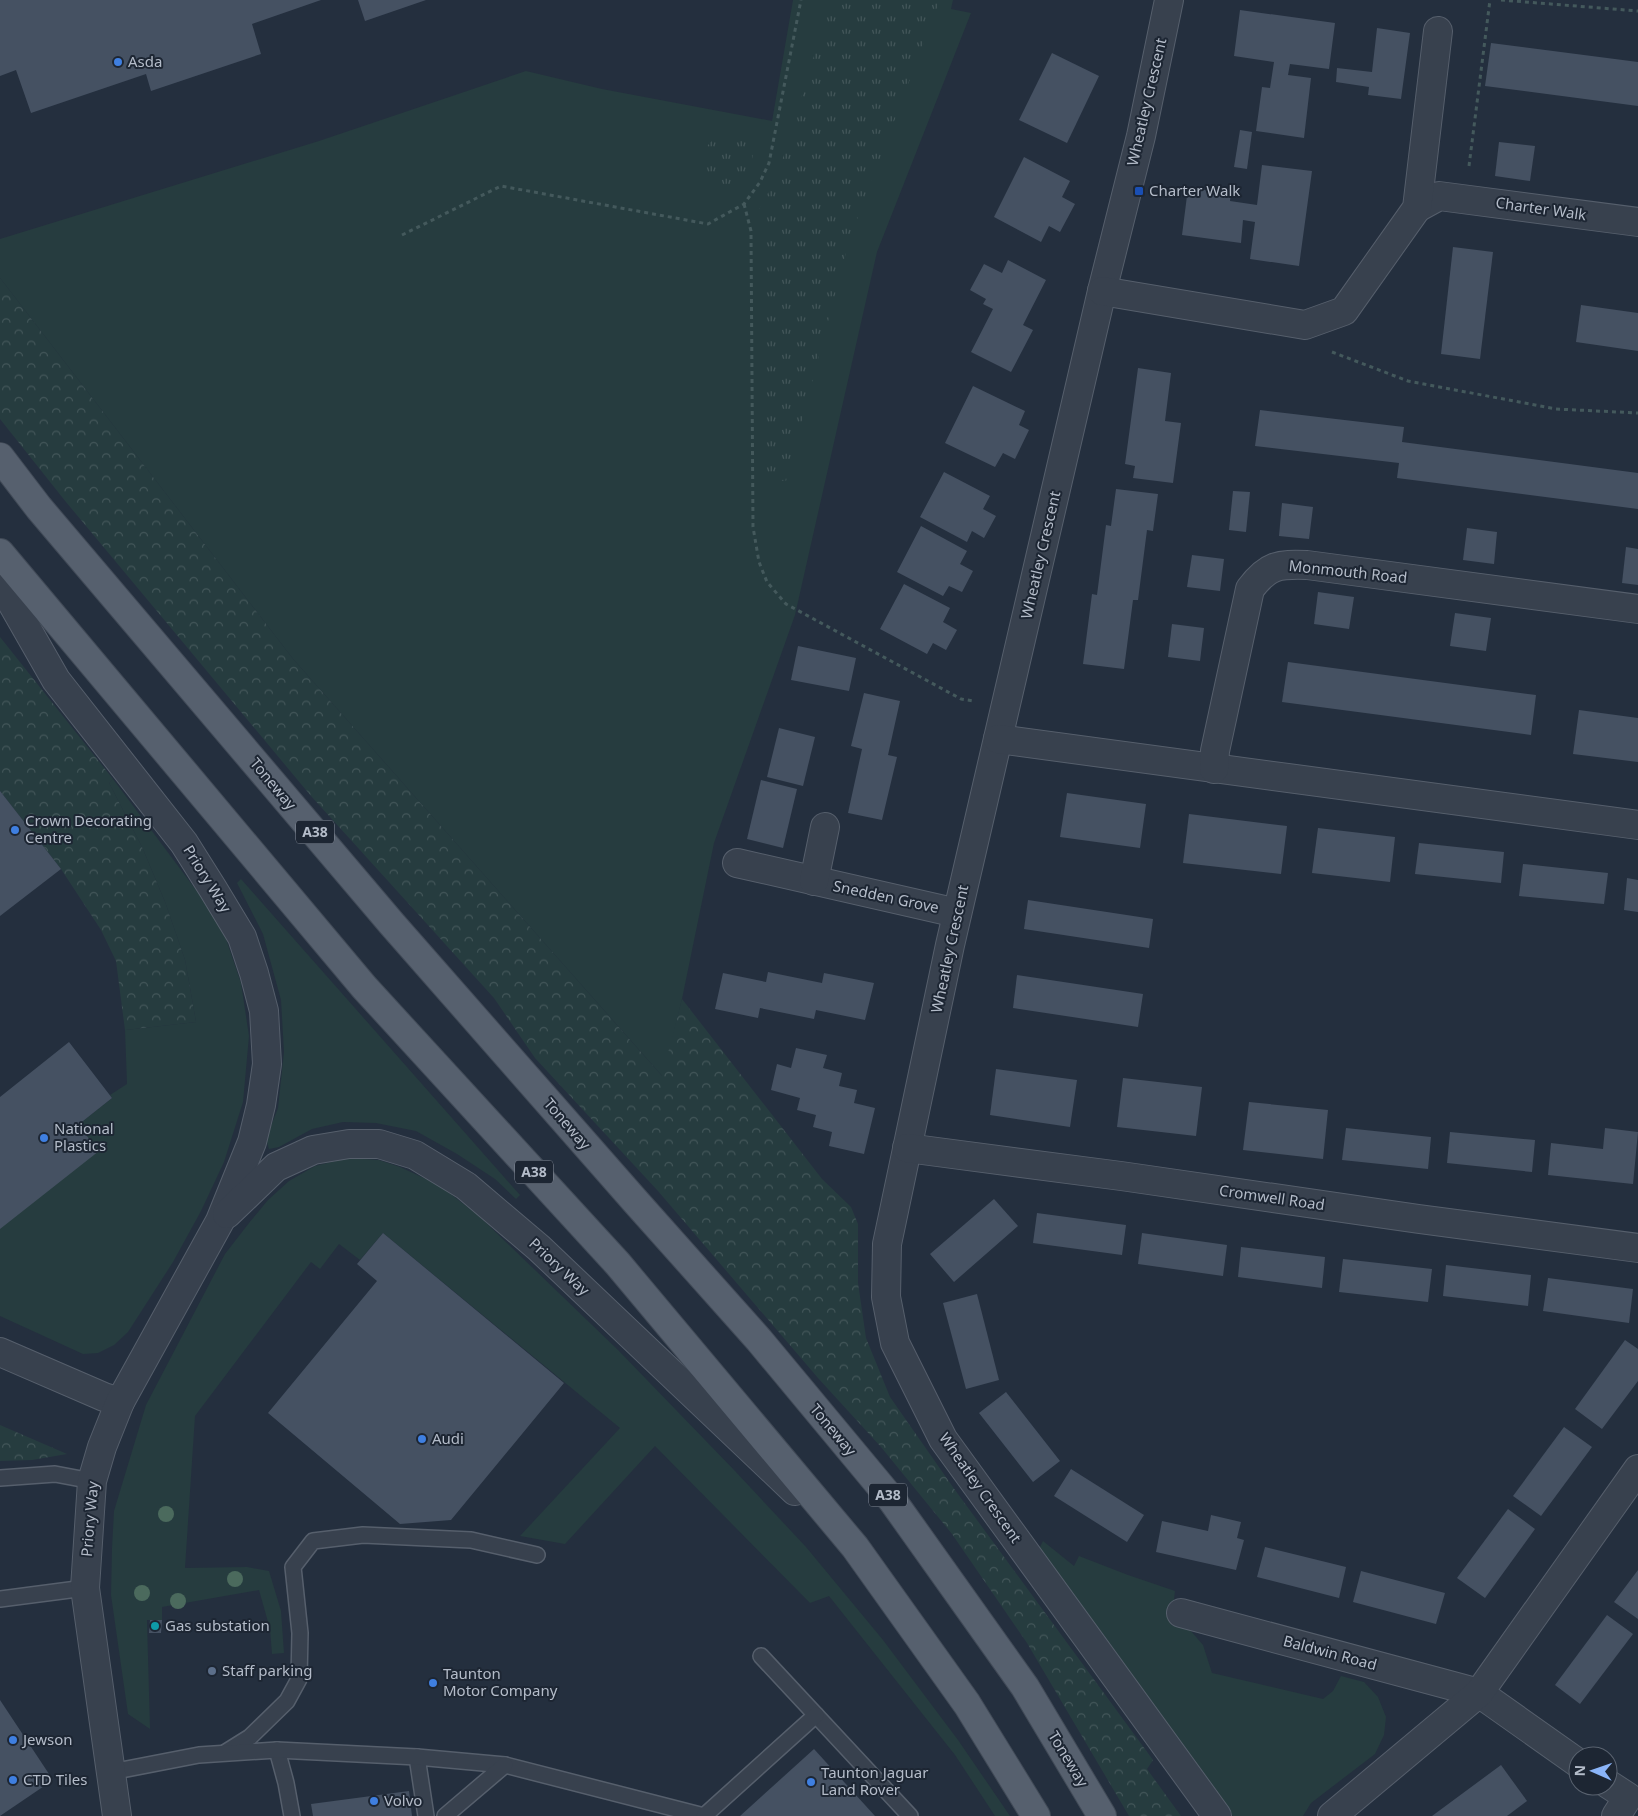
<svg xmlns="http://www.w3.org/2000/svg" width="1638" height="1816" font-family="'Noto Sans',sans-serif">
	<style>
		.green { fill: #263c3f }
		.forest { fill: url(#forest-crowns) }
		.park { fill: url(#park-tufts) }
		.building { fill: #455162 }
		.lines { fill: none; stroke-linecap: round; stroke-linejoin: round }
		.service-casing { stroke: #565f6c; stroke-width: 18 }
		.minor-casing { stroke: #565f6c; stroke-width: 30 }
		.tertiary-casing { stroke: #565f6c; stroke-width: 30 }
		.primary-casing { stroke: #414a57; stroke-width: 30 }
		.path { stroke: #44595c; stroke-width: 3; stroke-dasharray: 4 4; stroke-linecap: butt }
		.service { stroke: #38414e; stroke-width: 15 }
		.minor { stroke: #38414e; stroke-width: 28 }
		.tertiary { stroke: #38414e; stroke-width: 28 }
		.primary { stroke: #56606e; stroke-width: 28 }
		.tree { fill: #4b6a5d }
		.shop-dot { fill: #3f7fe0; stroke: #1d2633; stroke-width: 2 }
		.transit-dot { fill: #1a4fb4; stroke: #1d2633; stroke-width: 2 }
		.culture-dot { fill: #0f9aa8; stroke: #1d2633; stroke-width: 2 }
		.service-dot { fill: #5c6f8a; stroke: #1d2633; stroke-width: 2 }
		.labels { text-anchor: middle; stroke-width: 4; stroke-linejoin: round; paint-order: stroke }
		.shield { fill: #1d2633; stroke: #878f9c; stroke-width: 1 }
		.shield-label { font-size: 14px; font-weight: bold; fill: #b4bcc9 }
		.poi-label { font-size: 15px; fill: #b4bcc9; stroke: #1d2633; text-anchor: start }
		.street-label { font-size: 15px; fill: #b4bcc9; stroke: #1d2633 }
	</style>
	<defs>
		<pattern id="forest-crowns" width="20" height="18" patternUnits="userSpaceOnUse" patternTransform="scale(1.25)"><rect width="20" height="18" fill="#263c3f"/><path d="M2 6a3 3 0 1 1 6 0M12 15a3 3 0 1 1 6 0" fill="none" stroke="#435659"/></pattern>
		<pattern id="park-tufts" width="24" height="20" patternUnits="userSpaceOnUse" patternTransform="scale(1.25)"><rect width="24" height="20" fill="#263c3f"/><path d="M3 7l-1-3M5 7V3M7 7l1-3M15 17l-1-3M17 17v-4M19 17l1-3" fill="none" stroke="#435659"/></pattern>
	</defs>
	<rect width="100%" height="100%" fill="#242f3e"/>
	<g class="green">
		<path d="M 793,0 L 953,0 L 951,9 L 971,13 L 877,252 L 795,615 L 714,843 L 682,999 L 663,1077 L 293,659 L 0,278 L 0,239 L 319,141 L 526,71 L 602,89 L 772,121 Z"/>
		<path d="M 113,779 L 205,902 L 226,939 L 241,983 L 249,1036 L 243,1102 L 224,1162 L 201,1211 L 173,1262 L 128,1332 L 114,1345 L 98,1353 L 83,1354 L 0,1316 L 0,1229 L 78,1125 L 112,1098 L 110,1095 L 127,1084 L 125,1030 L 196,1022 L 185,960 L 165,902 L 142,847 L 109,783 Z"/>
		<path d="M 241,879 L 520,1195 L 516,1199 L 495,1179 L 457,1154 L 416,1131 L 376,1123 L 343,1122 L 312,1129 L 279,1147 L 269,1149 L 266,1139 L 278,1108 L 284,1052 L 281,1000 L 263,934 L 237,883 Z"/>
		<path d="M 348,1158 L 379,1160 L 400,1167 L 439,1185 L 479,1216 L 618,1350 L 735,1471 L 806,1547 L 883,1640 L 958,1740 L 1010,1816 L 995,1816 L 955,1755 L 829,1596 L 810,1603 L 655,1446 L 565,1544 L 520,1536 L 620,1428 L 383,1233 L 360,1260 L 339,1244 L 320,1269 L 311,1262 L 195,1416 L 185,1568 L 247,1567 L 269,1571 L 281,1611 L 284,1653 L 272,1654 L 270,1629 L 259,1590 L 162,1607 L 162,1620 L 147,1620 L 150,1729 L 128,1714 L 111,1595 L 112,1548 L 114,1511 L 146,1405 L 225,1254 L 249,1223 L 268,1200 L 289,1181 L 315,1166 Z"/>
		<path d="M 1043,1541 L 1074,1566 L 1079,1556 L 1128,1575 L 1175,1591 L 1171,1625 L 1190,1630 L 1203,1645 L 1212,1673 L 1323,1699 L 1333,1691 L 1341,1676 L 1364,1682 L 1378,1697 L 1386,1717 L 1384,1735 L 1375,1754 L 1311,1803 L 1303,1816 L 1233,1816 L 1225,1810 L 1039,1549 Z"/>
	</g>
	<g class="forest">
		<path d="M 0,278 L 293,659 L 662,1076 L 682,999 L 822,1179 L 851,1207 L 858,1224 L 858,1283 L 866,1338 L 890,1397 L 955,1490 L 1153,1760 L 1147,1769 L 1181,1816 L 1129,1816 L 1027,1643 L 952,1534 L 881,1447 L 818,1378 L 658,1191 L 535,1058 L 494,998 L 311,796 L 66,502 L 0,419 Z"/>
		<path d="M 0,637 L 113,779 L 109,783 L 142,847 L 165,902 L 185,960 L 196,1022 L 125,1030 L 116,961 L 101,930 L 61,869 L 0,791 Z"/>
		<path d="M 0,1425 L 67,1454 L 32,1460 L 0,1461 Z"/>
	</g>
	<g class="park">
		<path d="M 831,0 L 940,0 L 850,238 L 786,481 L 766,479 L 765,234 L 759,210 L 778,174 Z"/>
		<circle cx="728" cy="160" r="25"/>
	</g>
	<g class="building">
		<path d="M 0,0 L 321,0 L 252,24 L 261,54 L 151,91 L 146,74 L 31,113 L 16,70 L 0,76 Z"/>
		<path d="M 358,0 L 426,0 L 365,21 Z"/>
		<path d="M 1240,10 L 1335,23 L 1329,69 L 1290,64 L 1288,75 L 1311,78 L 1304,138 L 1256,131 L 1262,87 L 1270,88 L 1274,62 L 1234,56 Z"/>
		<path d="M 1377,28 L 1410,33 L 1401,99 L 1368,95 L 1369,87 L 1336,82 L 1337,68 L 1372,72 Z"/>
		<path d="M 1491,43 L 1638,62 L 1638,106 L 1485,86 Z"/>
		<path d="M 1052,53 L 1099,76 L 1067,143 L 1019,120 Z"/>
		<path d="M 1240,130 L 1252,132 L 1247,169 L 1234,167 Z"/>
		<path d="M 1499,142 L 1535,146 L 1530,181 L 1495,176 Z"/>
		<path d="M 1024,157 L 1070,181 L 1062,197 L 1075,204 L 1060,232 L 1049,226 L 1041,242 L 994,217 Z"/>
		<path d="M 1262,165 L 1312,171 L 1299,266 L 1250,259 L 1255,222 L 1243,220 L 1241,243 L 1182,235 L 1188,188 L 1231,193 L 1230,201 L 1257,205 Z"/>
		<path d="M 1453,247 L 1493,252 L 1480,359 L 1441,354 Z"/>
		<path d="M 1008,260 L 1046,280 L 1023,325 L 1033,330 L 1011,372 L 971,352 L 993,309 L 983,304 L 986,299 L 970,290 L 984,264 L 1002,273 Z"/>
		<path d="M 1581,305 L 1638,313 L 1638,351 L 1576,342 Z"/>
		<path d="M 1138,368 L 1171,373 L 1165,421 L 1181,423 L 1173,483 L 1133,478 L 1135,466 L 1125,464 Z"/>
		<path d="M 973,386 L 1025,411 L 1019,425 L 1029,430 L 1015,459 L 1003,453 L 995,467 L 945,443 Z"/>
		<path d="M 1260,410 L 1404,427 L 1402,442 L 1638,473 L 1638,509 L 1397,478 L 1399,463 L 1255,446 Z"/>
		<path d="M 944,472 L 990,496 L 983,509 L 996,516 L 984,538 L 972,531 L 967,542 L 920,517 Z"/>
		<path d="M 1116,489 L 1158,494 L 1153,531 L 1147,530 L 1138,600 L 1133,600 L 1124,669 L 1083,664 L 1092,594 L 1097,595 L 1106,525 L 1111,526 Z"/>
		<path d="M 1233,491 L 1250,492 L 1246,532 L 1229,530 Z"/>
		<path d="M 1282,503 L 1313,507 L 1309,539 L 1279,536 Z"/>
		<path d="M 921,526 L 967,551 L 960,564 L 973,571 L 962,592 L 949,586 L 943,596 L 897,572 Z"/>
		<path d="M 1467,528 L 1497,532 L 1494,564 L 1463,560 Z"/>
		<path d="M 1626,547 L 1638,549 L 1638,585 L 1622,583 Z"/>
		<path d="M 1192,555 L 1224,559 L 1220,591 L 1187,587 Z"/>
		<path d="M 904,584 L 950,608 L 943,622 L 957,630 L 946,650 L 933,643 L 927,654 L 880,629 Z"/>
		<path d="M 1318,592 L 1354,597 L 1349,629 L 1314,624 Z"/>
		<path d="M 1455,613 L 1491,618 L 1486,651 L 1450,646 Z"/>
		<path d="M 1172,624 L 1204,628 L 1200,661 L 1168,657 Z"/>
		<path d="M 798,646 L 856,658 L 849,691 L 791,680 Z"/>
		<path d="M 1288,662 L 1536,695 L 1531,735 L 1282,702 Z"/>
		<path d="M 864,693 L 900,701 L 888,755 L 897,757 L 882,820 L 848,813 L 862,749 L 851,746 Z"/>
		<path d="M 1579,710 L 1638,718 L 1638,762 L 1573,754 Z"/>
		<path d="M 779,728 L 815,737 L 803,786 L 767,777 Z"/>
		<path d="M 761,780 L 797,789 L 783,848 L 747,839 Z"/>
		<path d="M 0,791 L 61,869 L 0,916 Z"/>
		<path d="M 1067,793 L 1146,804 L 1140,848 L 1060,837 Z"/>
		<path d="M 1189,814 L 1287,826 L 1281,874 L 1183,863 Z"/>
		<path d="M 1318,828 L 1395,837 L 1390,882 L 1312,873 Z"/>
		<path d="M 1419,843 L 1504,852 L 1501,883 L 1415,874 Z"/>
		<path d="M 1523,864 L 1608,873 L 1604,904 L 1519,896 Z"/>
		<path d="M 1627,878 L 1638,880 L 1638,912 L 1624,910 Z"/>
		<path d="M 1028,900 L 1153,919 L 1149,948 L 1024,929 Z"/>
		<path d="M 768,972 L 822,983 L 824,973 L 874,983 L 865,1020 L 816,1010 L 814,1019 L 760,1008 L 758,1018 L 715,1009 L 723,973 L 766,982 Z"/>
		<path d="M 1017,975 L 1143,994 L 1138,1027 L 1013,1008 Z"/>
		<path d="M 69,1042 L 112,1098 L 78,1125 L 99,1151 L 0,1229 L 0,1097 Z"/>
		<path d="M 796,1048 L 827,1055 L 823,1068 L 842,1073 L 839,1086 L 857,1090 L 854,1103 L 875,1108 L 864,1154 L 829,1146 L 832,1132 L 813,1127 L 816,1115 L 797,1110 L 800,1098 L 771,1090 L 777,1064 L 791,1068 Z"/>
		<path d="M 996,1069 L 1077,1080 L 1070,1127 L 990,1115 Z"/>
		<path d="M 1123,1078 L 1202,1087 L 1196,1136 L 1117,1127 Z"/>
		<path d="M 1249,1102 L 1328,1110 L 1323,1159 L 1243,1150 Z"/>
		<path d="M 1346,1128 L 1431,1137 L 1428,1169 L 1342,1160 Z"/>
		<path d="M 1605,1128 L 1638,1132 L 1633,1184 L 1548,1175 L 1551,1143 L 1603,1149 Z"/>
		<path d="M 1450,1132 L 1535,1140 L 1532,1172 L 1447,1163 Z"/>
		<path d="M 994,1199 L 1018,1226 L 954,1282 L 930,1254 Z"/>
		<path d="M 1037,1213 L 1126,1225 L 1122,1255 L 1033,1243 Z"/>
		<path d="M 383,1233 L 564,1383 L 451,1520 L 400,1524 L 268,1413 L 377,1281 L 357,1264 Z"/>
		<path d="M 1142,1233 L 1227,1245 L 1223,1276 L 1138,1264 Z"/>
		<path d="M 1241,1247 L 1325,1257 L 1322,1288 L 1238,1277 Z"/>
		<path d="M 1343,1259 L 1432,1269 L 1428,1302 L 1339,1292 Z"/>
		<path d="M 1446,1265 L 1531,1275 L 1528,1306 L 1443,1296 Z"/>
		<path d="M 1548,1278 L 1633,1289 L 1629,1323 L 1543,1311 Z"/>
		<path d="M 977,1294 L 999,1380 L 966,1389 L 943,1303 Z"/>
		<path d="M 1625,1340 L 1638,1349 L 1638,1381 L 1602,1429 L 1575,1409 Z"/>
		<path d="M 1006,1392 L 1060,1461 L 1033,1482 L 979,1413 Z"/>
		<path d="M 1564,1427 L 1592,1447 L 1541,1516 L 1513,1496 Z"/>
		<path d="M 1071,1469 L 1144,1515 L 1127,1542 L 1054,1496 Z"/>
		<path d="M 1508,1509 L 1535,1529 L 1485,1598 L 1457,1578 Z"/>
		<path d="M 1211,1515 L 1241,1522 L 1237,1538 L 1244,1540 L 1236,1570 L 1156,1552 L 1162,1521 L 1208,1531 Z"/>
		<path d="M 1265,1547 L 1346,1567 L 1339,1598 L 1257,1577 Z"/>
		<path d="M 1638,1570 L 1638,1619 L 1614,1602 Z"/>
		<path d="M 1361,1571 L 1445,1593 L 1436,1624 L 1353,1602 Z"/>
		<path d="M 1607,1615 L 1633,1634 L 1580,1704 L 1555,1685 Z"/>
		<path d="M 150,1620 L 162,1620 L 161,1633 L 149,1633 Z"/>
		<path d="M 0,1700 L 53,1780 L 0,1816 Z"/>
		<path d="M 814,1749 L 875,1816 L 740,1816 Z"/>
		<path d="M 1501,1765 L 1527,1801 L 1507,1816 L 1432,1816 Z"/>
		<path d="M 409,1791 L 412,1816 L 313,1816 L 311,1804 Z"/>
	</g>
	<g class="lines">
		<defs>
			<g id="service">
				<path d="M 0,1478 L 55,1474 L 92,1481"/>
				<path d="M 0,1599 L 85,1588"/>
				<path d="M 761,1656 L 910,1816"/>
				<path d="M 277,1750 L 286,1783 L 292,1816"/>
				<path d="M 226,1752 L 250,1737 L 287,1701 L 299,1679 L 300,1633 L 293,1567 L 313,1541 L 363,1535 L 471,1540 L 537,1555"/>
				<path d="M 417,1757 L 426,1816"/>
				<path d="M 111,1772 L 199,1755 L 277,1750 L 417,1757 L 505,1765 L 704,1816"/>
				<path d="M 445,1816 L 505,1765"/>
				<path d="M 704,1816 L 816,1715"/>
			</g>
			<g id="minor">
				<path d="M 1169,0 L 1141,136 L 1102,291 L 950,945 L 887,1244 L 886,1297 L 895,1343 L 943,1439 L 1217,1816"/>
				<path d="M 1417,208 L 1439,196 L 1638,222"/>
				<path d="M 1102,291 L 1305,325 L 1344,311 L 1417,208 L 1438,31"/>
				<path d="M 998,739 L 1638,825"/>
				<path d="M 1214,769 L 1215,751 L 1250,589 C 1268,565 1278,564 1307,565 L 1638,609"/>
				<path d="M 737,863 L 957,913"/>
				<path d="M 814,881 L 825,827"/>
				<path d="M 907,1148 L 1121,1176 L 1419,1219 L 1638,1248"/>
				<path d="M 0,1352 L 104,1397 L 120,1402"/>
				<path d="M 1181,1613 L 1479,1693 L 1578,1763"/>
				<path d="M 1608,1784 L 1628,1797 L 1616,1816"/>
				<path d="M 1332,1816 L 1479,1693 L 1638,1469"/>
			</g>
			<g id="tertiary">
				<path d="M 0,582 L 56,680 L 184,843 L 213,889 L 242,937 L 254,973 L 264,1011 L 267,1064 L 261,1105 L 252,1142 L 220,1221 L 120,1402 L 102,1447 L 92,1481 L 85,1588 L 117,1816"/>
				<path d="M 227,1214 L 276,1167 L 313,1150 L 349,1144 L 379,1144 L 415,1155 L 466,1186 L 539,1248 L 795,1491"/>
			</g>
			<g id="primary">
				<path d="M 0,457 L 39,508 L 392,924 L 636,1202 L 759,1340 L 892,1500 L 1025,1687 L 1102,1816"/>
				<path d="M 0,553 L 364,987 L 618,1264 L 855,1547 L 967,1704 L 1036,1816"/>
			</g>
		</defs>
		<use href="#service" class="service-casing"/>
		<use href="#minor" class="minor-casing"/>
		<use href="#tertiary" class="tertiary-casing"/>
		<use href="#primary" class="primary-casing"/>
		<g class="path">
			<path d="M 1501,0 L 1638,11"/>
			<path d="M 1469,166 L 1490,0"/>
			<path d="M 744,204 L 751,231 L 753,527 L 759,562 L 767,582 L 786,604 L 961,699 L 974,701"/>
			<path d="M 402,235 L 501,186 L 708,224 L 744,204 L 760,182 L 769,163 L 801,0"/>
			<path d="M 1332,352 L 1408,381 L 1556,409 L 1638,413"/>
		</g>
		<use href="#service" class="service"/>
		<use href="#minor" class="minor"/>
		<use href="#tertiary" class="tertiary"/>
		<use href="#primary" class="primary"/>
	</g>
	<g class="tree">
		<circle cx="166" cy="1514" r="8"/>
		<circle cx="235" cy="1579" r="8"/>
		<circle cx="142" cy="1593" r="8"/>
		<circle cx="178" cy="1601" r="8"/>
	</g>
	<g class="shop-dot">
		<circle cx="118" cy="62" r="5"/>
		<circle cx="15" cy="830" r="5"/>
		<circle cx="44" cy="1138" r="5"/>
		<circle cx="422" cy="1439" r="5"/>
		<circle cx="433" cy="1683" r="5"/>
		<circle cx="13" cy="1740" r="5"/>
		<circle cx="13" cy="1780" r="5"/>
		<circle cx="811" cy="1782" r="5"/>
		<circle cx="374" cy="1801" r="5"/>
	</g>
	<rect class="transit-dot" x="1134" y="186" width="10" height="10" rx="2.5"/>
	<circle class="culture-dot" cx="155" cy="1626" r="5"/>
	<circle class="service-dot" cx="212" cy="1671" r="5"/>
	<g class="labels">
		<g class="shield">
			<rect x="296" y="820.5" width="38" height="23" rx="4"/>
			<rect x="515" y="1160.5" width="38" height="23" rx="4"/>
			<rect x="869" y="1483.5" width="38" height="23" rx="4"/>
		</g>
		<g class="shield-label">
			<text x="315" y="837">A38</text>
			<text x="534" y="1177">A38</text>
			<text x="888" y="1500">A38</text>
		</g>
		<g class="poi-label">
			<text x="128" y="67">Asda</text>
			<text x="1149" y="196">Charter Walk</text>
			<text x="25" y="826">Crown Decorating<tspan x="25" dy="17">Centre</tspan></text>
			<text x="54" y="1134">National<tspan x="54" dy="17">Plastics</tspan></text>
			<text x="432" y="1444">Audi</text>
			<text x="165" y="1631">Gas substation</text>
			<text x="222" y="1676">Staff parking</text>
			<text x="443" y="1679">Taunton<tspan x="443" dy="17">Motor Company</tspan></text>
			<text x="23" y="1745">Jewson</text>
			<text x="821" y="1778">Taunton Jaguar<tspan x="821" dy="17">Land Rover</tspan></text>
			<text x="23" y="1785">CTD Tiles</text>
			<text x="384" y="1806">Volvo</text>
		</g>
		<g class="street-label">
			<text transform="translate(1147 102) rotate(-77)" y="5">Wheatley Crescent</text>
			<text transform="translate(1541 209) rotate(8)" y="5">Charter Walk</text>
			<text transform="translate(1041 555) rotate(-77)" y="5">Wheatley Crescent</text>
			<text transform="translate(1348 572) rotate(6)" y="5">Monmouth Road</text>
			<text transform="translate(273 784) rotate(50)" y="5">Toneway</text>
			<text transform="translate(207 879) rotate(58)" y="5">Priory Way</text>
			<text transform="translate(886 897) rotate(12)" y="5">Snedden Grove</text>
			<text transform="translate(950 949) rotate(-78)" y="5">Wheatley Crescent</text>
			<text transform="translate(567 1124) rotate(49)" y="5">Toneway</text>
			<text transform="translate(1272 1198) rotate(8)" y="5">Cromwell Road</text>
			<text transform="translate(559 1267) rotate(43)" y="5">Priory Way</text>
			<text transform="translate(833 1430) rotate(50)" y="5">Toneway</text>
			<text transform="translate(980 1488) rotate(55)" y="5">Wheatley Crescent</text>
			<text transform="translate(90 1519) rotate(-85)" y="5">Priory Way</text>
			<text transform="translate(1330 1653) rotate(15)" y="5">Baldwin Road</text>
			<text transform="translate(1068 1759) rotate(59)" y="5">Toneway</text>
		</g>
	</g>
	<g transform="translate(1593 1771) rotate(272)"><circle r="24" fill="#1d2633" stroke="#59626f"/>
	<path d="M0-4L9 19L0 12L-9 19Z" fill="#8ab4f8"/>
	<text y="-8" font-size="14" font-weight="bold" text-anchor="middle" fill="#b4bcc9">N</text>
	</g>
</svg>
